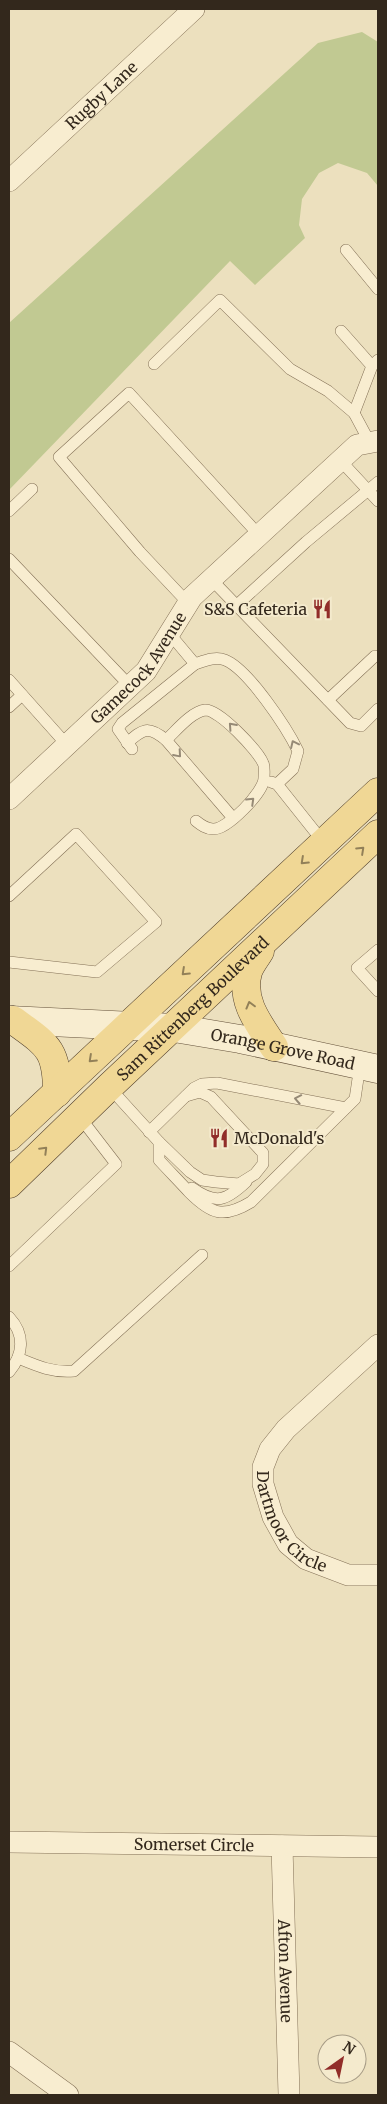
<svg xmlns="http://www.w3.org/2000/svg" width="387" height="2104" font-family="Merriweather,serif">
	<style>
		.green { fill: #c1c992 }
		.lines { fill: none; stroke-linecap: round; stroke-linejoin: round }
		.lane-casing { stroke: #847157; stroke-width: 12 }
		.street-casing { stroke: #847157; stroke-width: 22 }
		.secondary-casing { stroke: #65523b; stroke-width: 29 }
		.primary-casing { stroke: #513f2c; stroke-width: 29 }
		.lane { stroke: #f8edd0; stroke-width: 11 }
		.street { stroke: #f8edd0; stroke-width: 21 }
		.secondary { stroke: #f8edd0; stroke-width: 28 }
		.primary { stroke: #f0d795; stroke-width: 28 }
		.oneway { stroke: #968a76 }
		.oneway2 { stroke: #928058 }
		.labels { text-anchor: middle; stroke-width: 4; stroke-linejoin: round; paint-order: stroke }
		.street-label { font-size: 16px; fill: #33281c; stroke: #f4eacd }
		.poi-label { font-size: 16px; fill: #33281c; stroke: #f4eacd; text-anchor: end }
	</style>
	<rect width="100%" height="100%" fill="#ece0be"/>
	<path class="green" d="M 362,32 L 378,42 L 378,186 L 367,173 L 338,163 L 319,173 L 302,199 L 299,225 L 305,238 L 255,285 L 230,261 L 9,490 L 9,323 L 318,43 Z"/>
	<g class="lines">
		<defs>
			<g id="lane">
				<path d="M 346,250 L 378,289"/>
				<path d="M 341,331 L 372,366"/>
				<path d="M 154,364 L 220,300 L 290,369 L 328,391 L 354,413 L 369,441"/>
				<path d="M 354,413 L 372,366 L 378,360"/>
				<path d="M 340,460 L 378,501"/>
				<path d="M 9,511 L 32,489"/>
				<path d="M 9,559 L 130,686"/>
				<path d="M 211,579 L 350,723 L 361,726 L 378,709"/>
				<path d="M 188,603 L 140,552 L 59,457 L 129,393 L 259,535"/>
				<path d="M 237,605 L 306,542 L 378,482"/>
				<path d="M 169,633 L 195,664"/>
				<path d="M 9,680 L 67,745"/>
				<path d="M 328,700 L 375,656"/>
				<path d="M 9,707 L 22,695"/>
				<path d="M 166,740 C 176,731 191,712 205,710 C 219,709 258,751 263,763 C 265,766 264,774 264,778 C 264,792 227,830 213,829 C 206,829 201,825 196,821"/>
				<path d="M 127,743 C 143,729 148,725 166,740 L 233,818"/>
				<path d="M 132,749 L 118,729 L 122,723 L 195,664 C 204,661 215,656 225,660 C 248,669 287,728 298,751 L 293,769 L 277,784"/>
				<path d="M 271,782 L 277,784 L 324,843"/>
				<path d="M 9,896 L 76,834 L 156,922 L 97,972 L 9,962"/>
				<path d="M 378,950 L 357,968 L 378,991"/>
				<path d="M 109,1087 L 159,1142 L 159,1160 C 169,1171 179,1181 189,1192 C 211,1214 223,1219 251,1202 L 355,1099 L 360,1065"/>
				<path d="M 149,1132 L 194,1088 L 202,1084 L 217,1083 L 346,1108"/>
				<path d="M 159,1142 L 190,1172 L 202,1180 L 216,1182 L 239,1184 L 255,1174 L 263,1164 L 263,1153 L 211,1097 L 200,1092 L 186,1096"/>
				<path d="M 192,1188 C 216,1205 226,1201 246,1182"/>
				<path d="M 9,1266 L 116,1164 L 79,1116"/>
				<path d="M 9,1317 C 25,1334 24,1354 9,1372"/>
				<path d="M 18,1358 C 37,1366 53,1373 74,1371 L 202,1255"/>
			</g>
			<g id="street">
				<path id="s1" d="M 9,181 L 194,9"/>
				<path id="s2" d="M 9,799 L 146,671 L 192,597 L 357,445 L 378,441"/>
				<path id="s3" d="M 378,1345 L 286,1429 L 270,1449 L 263,1467 L 263,1484 L 273,1517 L 288,1544 L 306,1559 L 348,1575 L 378,1575"/>
				<path id="s4" d="M 9,1842 L 378,1847"/>
				<path id="s5" d="M 282,1846 L 289,2095"/>
				<path d="M 9,2052 L 68,2095"/>
			</g>
			<g id="secondary">
				<path id="s6" d="M 9,1020 L 174,1028 L 240,1039 L 378,1069"/>
			</g>
			<g id="primary">
				<path d="M 260,951 C 256,958 250,965 248,972 C 240,1001 259,1024 274,1047"/>
				<path d="M 13,1020 C 47,1045 57,1048 57,1093"/>
				<path d="M 9,1137 L 378,792"/>
				<path id="s7" d="M 9,1184 L 109,1087 L 378,834"/>
			</g>
		</defs>
		<use href="#lane" class="lane-casing"/>
		<use href="#street" class="street-casing"/>
		<use href="#secondary" class="secondary-casing"/>
		<use href="#primary" class="primary-casing"/>
		<use href="#lane" class="lane"/>
		<use href="#street" class="street"/>
		<use href="#secondary" class="secondary"/>
		<use href="#primary" class="primary"/>
	</g>
	<defs><path id="oneway-chevron" d="M-2-3.5L2.5 0L-2 3.5" fill="none" stroke-width="1.6" stroke-linecap="round" stroke-linejoin="round" transform="scale(1.25)"/></defs>
	<g class="oneway">
		<use href="#oneway-chevron" transform="translate(232 726) rotate(-132)"/>
		<use href="#oneway-chevron" transform="translate(294 744) rotate(-115)"/>
		<use href="#oneway-chevron" transform="translate(178 754) rotate(49)"/>
		<use href="#oneway-chevron" transform="translate(251 801) rotate(-44)"/>
		<use href="#oneway-chevron" transform="translate(298 1099) rotate(-169)"/>
	</g>
	<g class="oneway2">
		<use href="#oneway-chevron" transform="translate(361 850) rotate(-43)"/>
		<use href="#oneway-chevron" transform="translate(304 861) rotate(137)"/>
		<use href="#oneway-chevron" transform="translate(185 972) rotate(137)"/>
		<use href="#oneway-chevron" transform="translate(250 1005) rotate(-105)"/>
		<use href="#oneway-chevron" transform="translate(92 1059) rotate(137)"/>
		<use href="#oneway-chevron" transform="translate(44 1150) rotate(-45)"/>
	</g>
	<defs>
		<symbol id="restaurant-bare" viewBox="-9 -9 18 18"><path d="M-5-6h1v4h1v-4h1v4h1v-4h1v5L-1.5 .5V6h-2V.5L-5-1ZM5-6V6H3V1.5H1.5Q1.5-4 5-6Z" fill="#912d29" stroke="#f4eacd" stroke-width="2.5" paint-order="stroke"/></symbol>
	</defs>
	<g fill-rule="evenodd">
		<use href="#restaurant-bare" x="308" y="595" width="28" height="28"/>
		<use href="#restaurant-bare" x="205" y="1124" width="28" height="28"/>
	</g>
	<g class="labels">
		<g class="street-label">
			<text dy="6" stroke="none"><textPath href="#s1" startOffset="126">Rugby Lane</textPath></text>
			<text dy="6" stroke="none"><textPath href="#s2" startOffset="185">Gamecock Avenue</textPath></text>
			<text dy="6" stroke="none"><textPath href="#s7" startOffset="254">Sam Rittenberg Boulevard</textPath></text>
			<text dy="6" stroke="none"><textPath href="#s6" startOffset="276">Orange Grove Road</textPath></text>
			<text dy="6" stroke="none"><textPath href="#s3" startOffset="235">Dartmoor Circle</textPath></text>
			<text dy="6" stroke="none"><textPath href="#s4" startOffset="185">Somerset Circle</textPath></text>
			<text dy="6" stroke="none"><textPath href="#s5" startOffset="125">Afton Avenue</textPath></text>
		</g>
		<g class="poi-label">
			<text x="307" y="615">S&amp;S Cafeteria</text>
			<text x="234" y="1144" text-anchor="start">McDonald's</text>
		</g>
	</g>
	<rect width="387" height="2104" fill="none" stroke="#33281c" stroke-width="20"/>
	<g transform="translate(342 2059) rotate(33)"><circle r="24" fill="#f4eacd" stroke="#a79c86"/>
	<path d="M0-4L9 19L0 12L-9 19Z" fill="#912d29"/>
	<text y="-8" font-size="14" font-weight="bold" text-anchor="middle" fill="#33281c">N</text>
	</g>
</svg>
